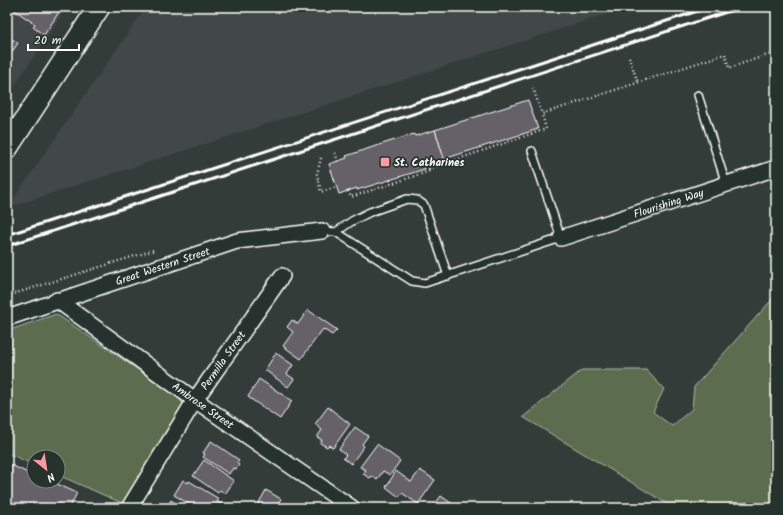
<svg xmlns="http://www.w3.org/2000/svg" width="783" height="515" font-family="Kalam,sans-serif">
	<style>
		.built { fill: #424747 }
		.green { fill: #5c6d50; stroke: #aeb6a8 }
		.building { fill: #666069; stroke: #fff }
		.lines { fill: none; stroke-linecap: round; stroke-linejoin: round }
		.service-casing { stroke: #fff; stroke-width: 10 }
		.minor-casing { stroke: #fff; stroke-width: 18 }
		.secondary-casing { stroke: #fff; stroke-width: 24 }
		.path { stroke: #fff; stroke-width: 2.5; stroke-dasharray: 1 3; stroke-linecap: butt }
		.service { stroke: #26332d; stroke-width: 7 }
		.minor { stroke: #26332d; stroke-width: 15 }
		.secondary { stroke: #26332d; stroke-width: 21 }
		.rail { stroke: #fff; stroke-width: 3 }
		.poi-dot { fill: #ff9aa2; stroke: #26332d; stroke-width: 1.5 }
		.labels { text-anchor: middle; stroke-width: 3.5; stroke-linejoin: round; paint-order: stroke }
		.poi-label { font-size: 11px; font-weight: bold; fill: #fff; stroke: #26332d; text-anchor: start }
		.street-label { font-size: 11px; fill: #fff; stroke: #26332d }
	</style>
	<rect width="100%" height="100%" fill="#333c39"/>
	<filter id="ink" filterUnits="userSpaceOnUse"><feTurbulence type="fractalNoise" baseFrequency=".025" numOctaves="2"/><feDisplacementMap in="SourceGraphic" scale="8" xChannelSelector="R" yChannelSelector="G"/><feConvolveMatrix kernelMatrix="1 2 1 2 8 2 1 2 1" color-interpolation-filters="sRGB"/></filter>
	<g filter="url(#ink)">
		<g class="built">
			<path d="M 7,7 L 67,7 L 7,97 Z"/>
			<path d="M 146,7 L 629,7 L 7,208 Z"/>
		</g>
		<g class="green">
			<path d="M 776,295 L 776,508 L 674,508 L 523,417 L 582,370 L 646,370 L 664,389 L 653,412 L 672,426 L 692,409 L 694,387 Z"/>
			<path d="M 56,314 L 180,398 L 183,405 L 124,504 L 58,475 L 58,457 L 34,457 L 34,465 L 7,453 L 7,331 Z"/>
		</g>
		<g class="building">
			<path d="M 10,7 L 58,7 L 61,9 L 44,35 L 33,27 L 35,24 Z"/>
			<path d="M 7,36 L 18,43 L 7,59 Z"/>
			<path d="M 528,100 L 538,129 L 444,159 L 435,130 Z"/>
			<path d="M 435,130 L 444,159 L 424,166 L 425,169 L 357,190 L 357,188 L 339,194 L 329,164 L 347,158 L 346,156 L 379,145 L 414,134 L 415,136 Z"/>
			<path d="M 308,310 L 337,330 L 332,335 L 323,329 L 301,359 L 283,346 L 293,332 L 287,327 L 292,320 L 298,324 Z"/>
			<path d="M 276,353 L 293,365 L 287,374 L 294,379 L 288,387 L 265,370 Z"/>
			<path d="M 259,379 L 292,401 L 280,419 L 248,397 Z"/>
			<path d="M 328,407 L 350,424 L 333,448 L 329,445 L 327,447 L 320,443 L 322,440 L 317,437 L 322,430 L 315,424 Z"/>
			<path d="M 355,427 L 368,436 L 362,444 L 364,446 L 351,464 L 343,458 L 346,455 L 339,449 Z"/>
			<path d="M 211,441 L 239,460 L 237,463 L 239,465 L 236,469 L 233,468 L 229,474 L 203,457 L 205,454 L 203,453 Z"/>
			<path d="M 377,444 L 400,461 L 390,475 L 383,471 L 377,480 L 372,476 L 370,478 L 363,474 L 366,470 L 360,467 Z"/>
			<path d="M 204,460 L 234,481 L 225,494 L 220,490 L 218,493 L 193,476 Z"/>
			<path d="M 7,463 L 34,476 L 34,481 L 45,481 L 54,486 L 55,483 L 77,493 L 71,505 L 76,508 L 7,508 Z"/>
			<path d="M 420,470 L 435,480 L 418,504 L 402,493 L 399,497 L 386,487 L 396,471 L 411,482 Z"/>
			<path d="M 183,480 L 188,483 L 189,481 L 219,499 L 217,502 L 224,505 L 222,508 L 196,508 L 174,495 Z"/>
			<path d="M 266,490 L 281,499 L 275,508 L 256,508 Z"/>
			<path d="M 441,496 L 458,508 L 432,508 Z"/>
			<path d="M 171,500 L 183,508 L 166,508 Z"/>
		</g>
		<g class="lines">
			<defs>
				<g id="service">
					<path d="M 698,95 L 726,184"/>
					<path d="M 322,231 L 336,232 L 412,281 L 425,283 L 561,238 L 532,151"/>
					<path d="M 336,232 L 352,221 L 370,212 L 407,199 L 417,200 L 424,205 L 448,276"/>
				</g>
				<g id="minor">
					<path id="s1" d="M 561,238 L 776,168"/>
					<path id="s2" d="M 57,300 L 195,400 L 352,508"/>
					<path id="s3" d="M 7,318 L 237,241 L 322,231"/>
					<path id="s4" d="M 129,508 L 195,400 L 282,276"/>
				</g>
				<path id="secondary" d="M 7,148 L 99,7"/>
			</defs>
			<use href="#service" class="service-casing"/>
			<use href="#minor" class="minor-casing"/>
			<use href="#secondary" class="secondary-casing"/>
			<g class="path">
				<path d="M 629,57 L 638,83"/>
				<path d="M 533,88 L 542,114"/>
				<path d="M 335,153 L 338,161"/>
				<path d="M 321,158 L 317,174 L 321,192 L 337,187"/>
				<path d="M 390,180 L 391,184"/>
				<path d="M 348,191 L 351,197 L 430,171 L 429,169 L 546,129 L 542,114 L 725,54 L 729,68 L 776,52"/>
				<path d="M 7,296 L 154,250"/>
			</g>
			<use href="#service" class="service"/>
			<use href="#minor" class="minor"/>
			<use href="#secondary" class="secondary"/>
			<g class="rail">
				<path d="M 7,235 L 710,7"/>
				<path d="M 7,246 L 742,7"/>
			</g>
		</g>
	</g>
	<rect class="poi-dot" x="380" y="157" width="10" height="10" rx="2"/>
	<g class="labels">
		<g class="poi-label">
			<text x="394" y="166">St. Catharines</text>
		</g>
		<g class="street-label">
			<text dy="4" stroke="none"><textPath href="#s1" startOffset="113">Flourishing Way</textPath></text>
			<text dy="4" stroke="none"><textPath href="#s3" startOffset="164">Great Western Street</textPath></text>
			<text dy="4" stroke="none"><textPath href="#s4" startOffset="175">Permilla Street</textPath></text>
			<text dy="4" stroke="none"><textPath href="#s2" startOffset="180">Ambrose Street</textPath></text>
		</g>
	</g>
	<rect width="783" height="515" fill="none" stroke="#26332d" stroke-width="24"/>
	<rect x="12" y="12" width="759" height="491" fill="none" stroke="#fff" stroke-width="1.5" filter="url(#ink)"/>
	<g transform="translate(46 469) rotate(150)"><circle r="19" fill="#26332d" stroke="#7d8581"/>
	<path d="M0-3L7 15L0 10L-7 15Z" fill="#ff9aa2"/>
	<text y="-6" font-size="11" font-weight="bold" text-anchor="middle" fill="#ffffff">N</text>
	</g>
	<path d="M28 44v6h51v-6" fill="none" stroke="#ffffff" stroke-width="2"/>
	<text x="34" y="44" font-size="12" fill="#ffffff" stroke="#26332d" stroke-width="3" paint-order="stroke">20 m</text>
</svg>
